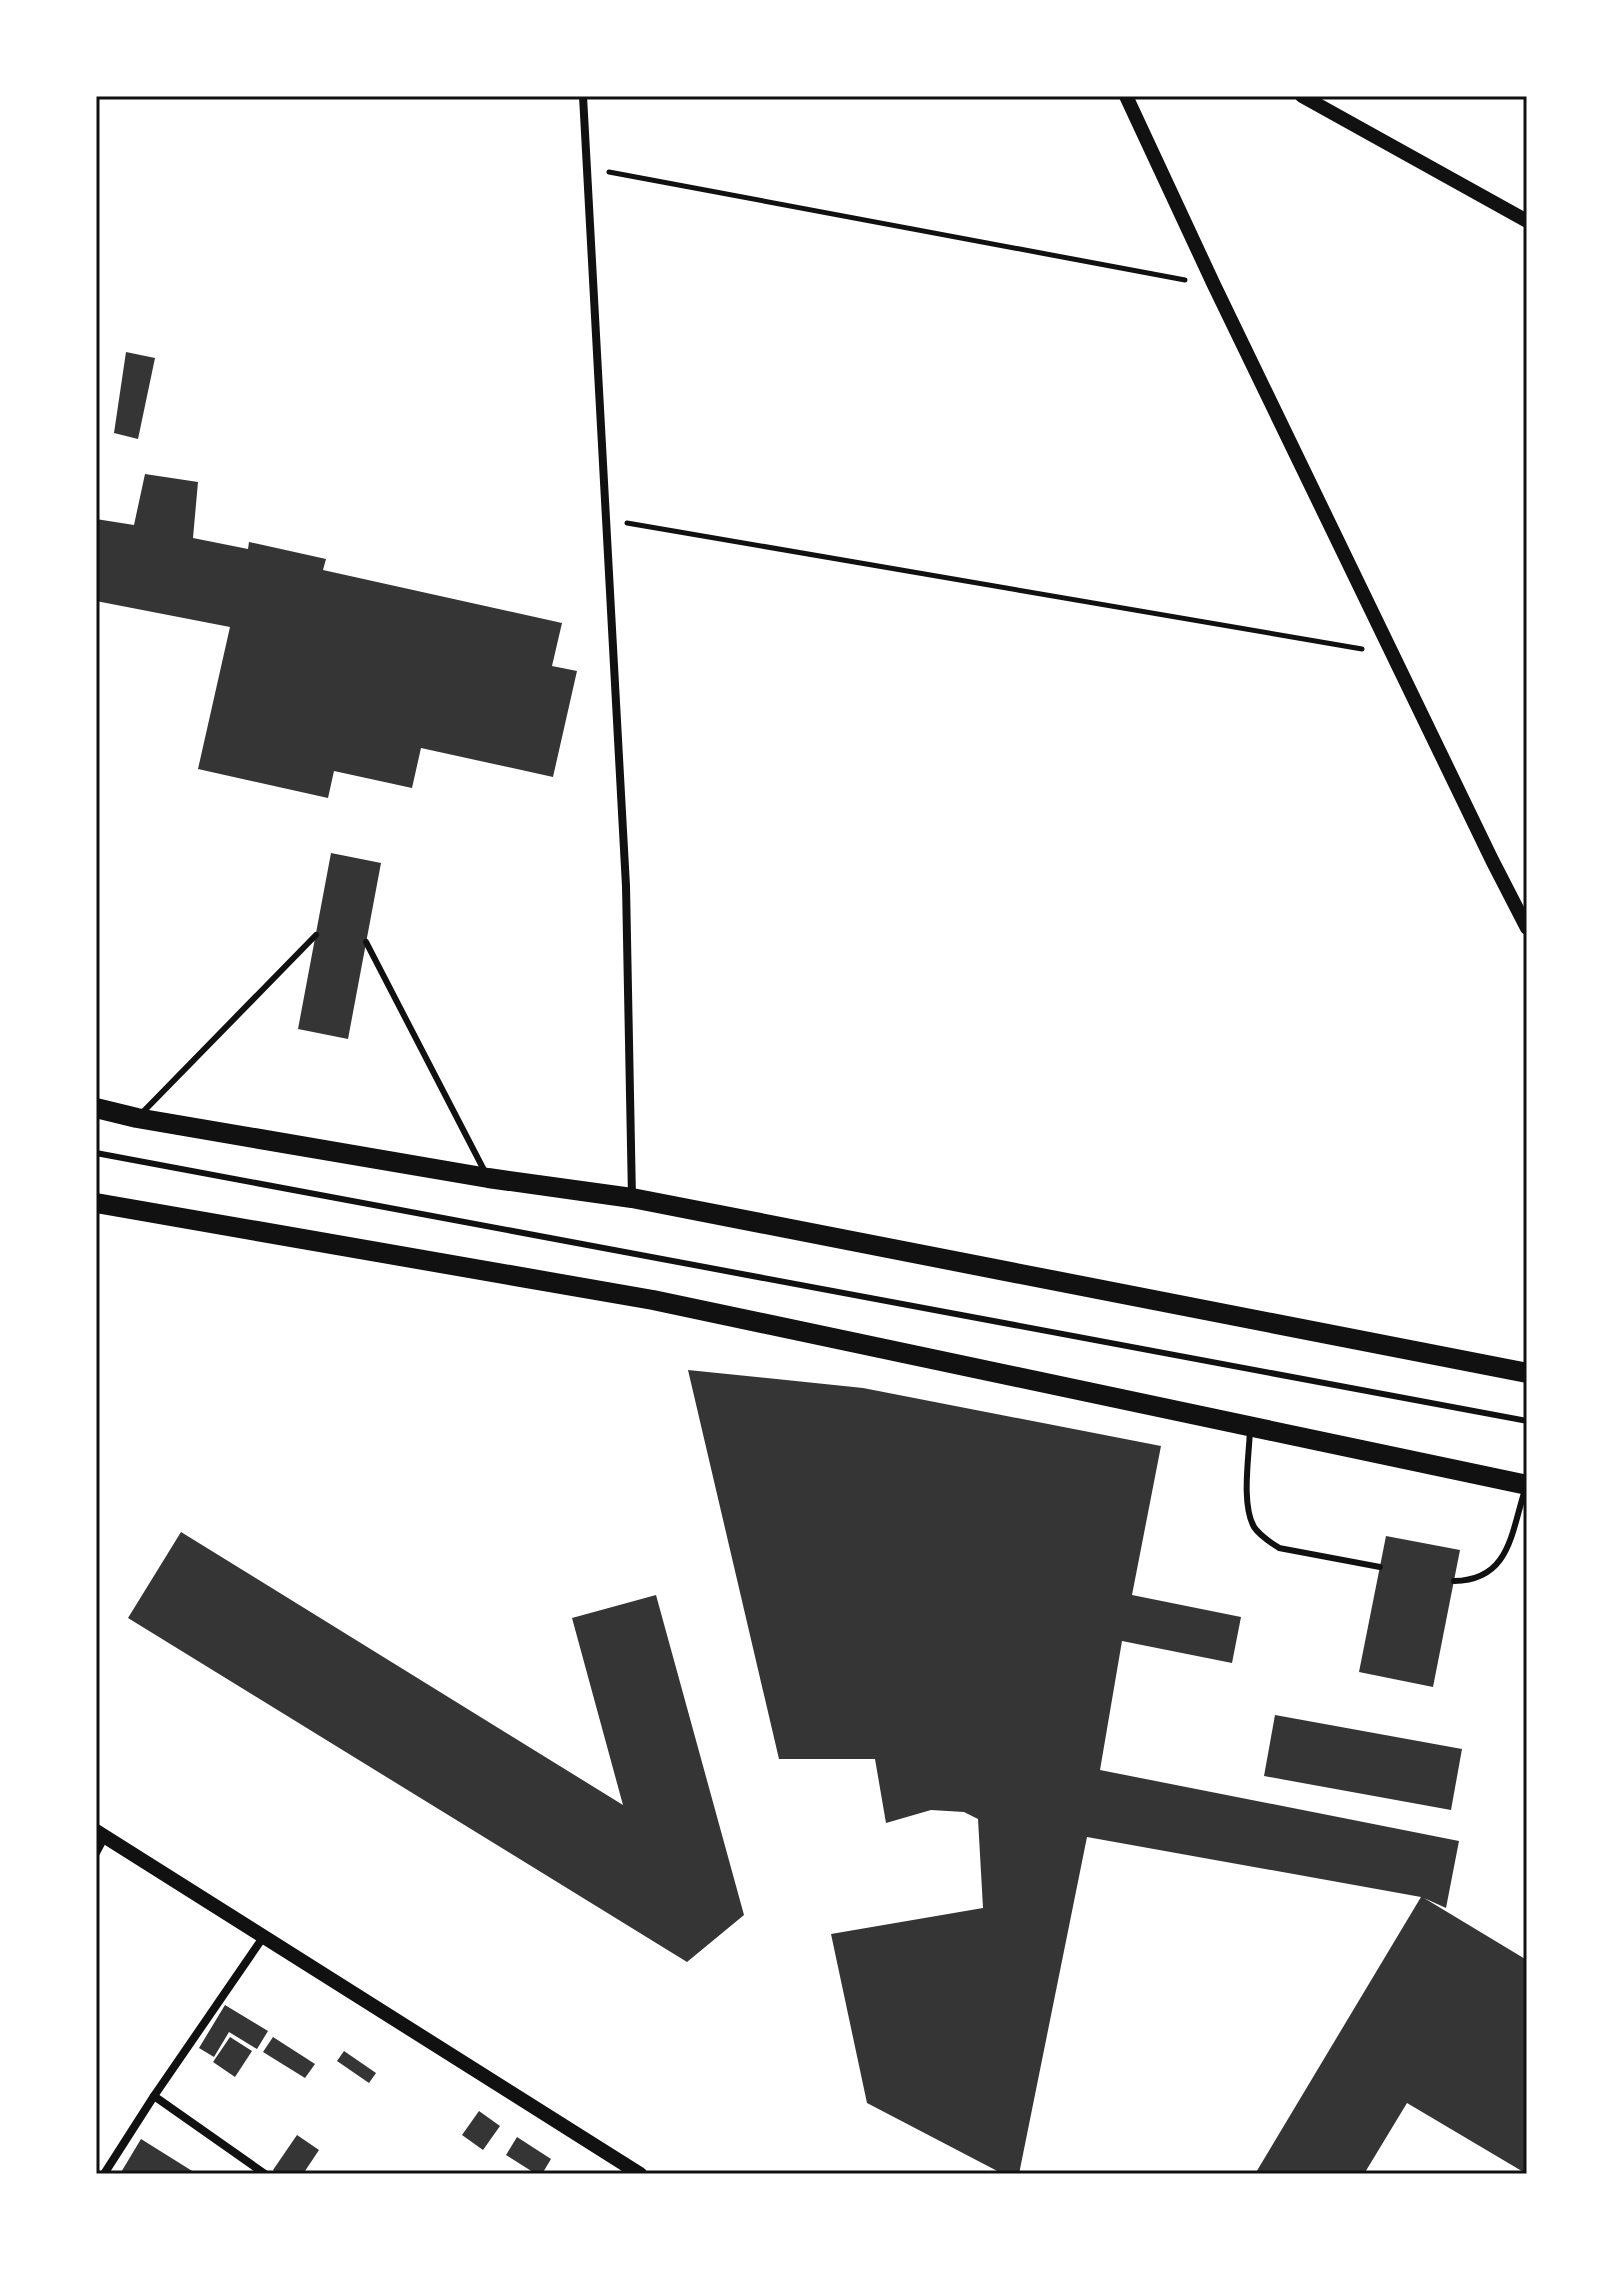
<svg xmlns="http://www.w3.org/2000/svg" width="1623" height="2270" font-family="'Noto Sans',sans-serif">
	<style>
		.building { fill: #353535 }
		.lines { fill: none; stroke-linecap: round; stroke-linejoin: round }
		.path { stroke: #111; stroke-width: 5 }
		.service { stroke: #111; stroke-width: 6 }
		.minor { stroke: #111; stroke-width: 8 }
		.tertiary { stroke: #111; stroke-width: 14 }
		.primary { stroke: #111; stroke-width: 20 }
		.neatline { fill: none; stroke: #111; stroke-width: 3 }
	</style>
	<rect width="100%" height="100%" fill="#fff"/>
	<g class="building">
		<path d="M 126,352 L 155,358 L 138,439 L 114,433 Z"/>
		<path d="M 145,474 L 198,482 L 193,538 L 248,549 L 249,542 L 326,559 L 323,570 L 562,623 L 552,666 L 577,671 L 553,777 L 421,748 L 412,788 L 334,771 L 328,798 L 198,769 L 230,627 L 96,601 L 96,519 L 134,525 Z"/>
		<path d="M 331,853 L 381,863 L 348,1039 L 298,1029 Z"/>
		<path d="M 688,1370 L 863,1388 L 1161,1446 L 1132,1595 L 1241,1617 L 1232,1663 L 1122,1641 L 1100,1770 L 1459,1841 L 1446,1908 L 1424,1898 L 1527,1960 L 1527,2174 L 1407,2103 L 1364,2174 L 1255,2174 L 1421,1897 L 1087,1837 L 1019,2174 L 1003,2174 L 867,2103 L 831,1934 L 983,1908 L 978,1819 L 964,1812 L 931,1810 L 886,1823 L 875,1759 L 779,1759 Z"/>
		<path d="M 181,1532 L 623,1805 L 572,1618 L 656,1595 L 744,1915 L 687,1962 L 128,1618 Z"/>
		<path d="M 1386,1536 L 1460,1550 L 1433,1687 L 1359,1672 Z"/>
		<path d="M 1275,1715 L 1462,1749 L 1451,1810 L 1264,1776 Z"/>
		<path d="M 225,2005 L 268,2031 L 257,2049 L 229,2032 L 214,2057 L 199,2048 Z"/>
		<path d="M 230,2037 L 252,2051 L 235,2077 L 213,2062 Z"/>
		<path d="M 273,2037 L 315,2064 L 305,2078 L 263,2052 Z"/>
		<path d="M 344,2051 L 376,2073 L 369,2083 L 337,2061 Z"/>
		<path d="M 479,2111 L 500,2126 L 483,2150 L 462,2135 Z"/>
		<path d="M 297,2135 L 319,2150 L 303,2174 L 278,2174 L 273,2170 Z"/>
		<path d="M 517,2137 L 551,2159 L 542,2174 L 536,2174 L 506,2155 Z"/>
		<path d="M 141,2139 L 197,2174 L 120,2174 Z"/>
	</g>
	<g class="lines">
		<g class="path">
			<path d="M 609,172 L 1185,280"/>
			<path d="M 627,523 L 1362,649"/>
		</g>
		<g class="service">
			<path d="M 366,942 L 485,1172"/>
			<path d="M 142,1113 L 316,935"/>
			<path d="M 96,1153 L 1527,1421"/>
			<path d="M 1250,1430 C 1249,1457 1241,1504 1254,1527 C 1260,1536 1270,1542 1279,1548 L 1380,1567"/>
			<path d="M 1454,1581 C 1510,1580 1511,1533 1525,1490"/>
		</g>
		<g class="minor">
			<path d="M 583,96 L 626,886 L 632,1198"/>
			<path d="M 96,1853 L 105,1836"/>
			<path d="M 154,2096 L 265,2174"/>
			<path d="M 104,2174 L 154,2096 L 264,1936"/>
		</g>
		<g class="tertiary">
			<path d="M 1126,96 L 1214,285 L 1492,860 L 1527,928"/>
			<path d="M 1302,96 L 1527,221"/>
			<path d="M 96,1831 L 640,2174"/>
		</g>
		<g class="primary">
			<path d="M 96,1108 L 137,1118 L 488,1178 L 632,1198 L 1527,1373"/>
			<path d="M 96,1203 L 653,1300 L 1527,1485"/>
		</g>
	</g>
	<rect width="1623" height="2270" fill="none" stroke="#ffffff" stroke-width="196"/>
	<rect x="98" y="98" width="1427" height="2074" class="neatline"/>
</svg>
